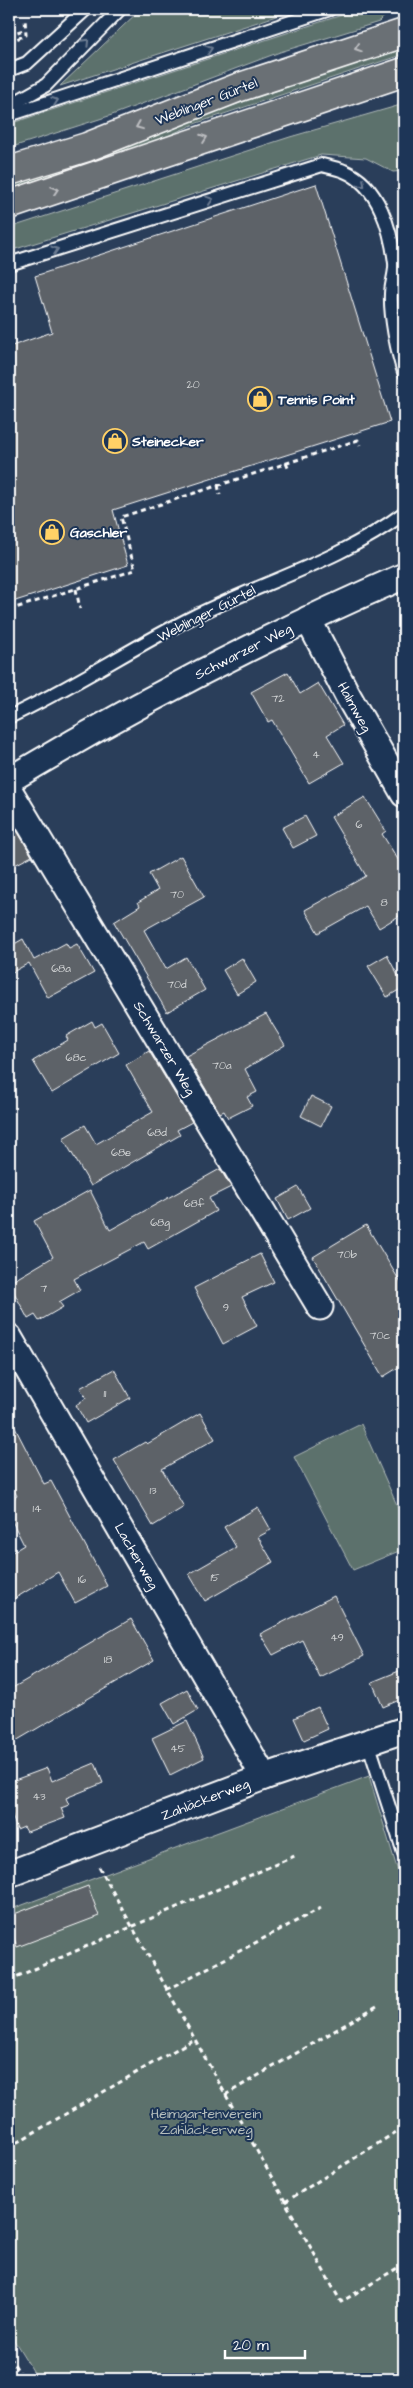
<svg xmlns="http://www.w3.org/2000/svg" width="413" height="2388" font-family="'Architects Daughter',sans-serif">
	<style>
		.green { fill: #5c716c; stroke: #aeb8b6 }
		.building { fill: #5d6268; stroke: #fff }
		.lines { fill: none; stroke-linecap: round; stroke-linejoin: round }
		.lane-casing { stroke: #fff; stroke-width: 16 }
		.street-casing { stroke: #fff; stroke-width: 29 }
		.primary-casing { stroke: #fff; stroke-width: 31 }
		.path { stroke: #fff; stroke-width: 3; stroke-dasharray: 5 4; stroke-linecap: butt }
		.lane { stroke: #1d3557; stroke-width: 12 }
		.street { stroke: #1d3557; stroke-width: 25 }
		.primary { stroke: #6b6f75; stroke-width: 28 }
		.oneway { stroke: #6c7c92 }
		.oneway2 { stroke: #bcbec1 }
		.labels { text-anchor: middle; stroke-width: 4; stroke-linejoin: round; paint-order: stroke }
		.number-label { font-size: 11px; fill: #d6d8d9 }
		.street-label { font-size: 14px; fill: #fff; stroke: #1d3557 }
		.poi-label { font-size: 14px; font-weight: bold; fill: #fff; stroke: #1d3557; text-anchor: start }
		.park-label { font-size: 14px; fill: #b6bfbd; stroke: #1d3557 }
	</style>
	<rect width="100%" height="100%" fill="#2a3e5a"/>
	<filter id="ink" filterUnits="userSpaceOnUse"><feTurbulence type="fractalNoise" baseFrequency=".02" numOctaves="2"/><feDisplacementMap in="SourceGraphic" scale="10" xChannelSelector="R" yChannelSelector="G"/><feConvolveMatrix kernelMatrix="1 2 1 2 8 2 1 2 1" color-interpolation-filters="sRGB"/></filter>
	<g filter="url(#ink)">
		<g class="green">
			<path d="M 141,9 L 298,9 L 60,86 Z"/>
			<path d="M 360,9 L 392,9 L 379,22 L 280,52 L 112,115 L 9,148 L 9,124 Z"/>
			<path d="M 404,47 L 404,54 L 197,123 L 105,163 L 9,194 L 9,182 Z"/>
			<path d="M 404,104 L 404,171 L 393,172 L 366,158 L 321,155 L 9,251 L 9,228 L 290,137 Z"/>
			<path d="M 361,1424 L 404,1521 L 404,1549 L 353,1570 L 294,1457 Z"/>
			<path d="M 369,1776 L 396,1865 L 404,1884 L 404,2379 L 38,2379 L 9,2332 L 9,1910 Z"/>
		</g>
		<g class="building">
			<path d="M 316,184 L 390,422 L 113,510 L 128,565 L 9,603 L 9,347 L 52,332 L 35,276 Z"/>
			<path d="M 288,672 L 300,694 L 318,683 L 343,725 L 327,735 L 344,763 L 309,783 L 272,720 L 268,722 L 251,692 Z"/>
			<path d="M 365,797 L 386,831 L 382,834 L 404,869 L 404,913 L 379,928 L 366,906 L 318,933 L 305,910 L 366,876 L 331,817 Z"/>
			<path d="M 305,816 L 316,836 L 293,848 L 282,828 Z"/>
			<path d="M 9,817 L 32,856 L 9,868 Z"/>
			<path d="M 181,856 L 204,897 L 144,930 L 166,969 L 186,957 L 205,990 L 167,1012 L 114,922 L 140,906 L 138,902 L 158,890 L 149,874 Z"/>
			<path d="M 23,939 L 34,960 L 66,943 L 69,948 L 77,944 L 94,973 L 48,998 L 29,963 L 9,974 L 9,947 Z"/>
			<path d="M 387,955 L 404,987 L 387,997 L 368,966 Z"/>
			<path d="M 242,958 L 256,982 L 237,994 L 223,970 Z"/>
			<path d="M 266,1014 L 285,1045 L 245,1069 L 257,1092 L 247,1097 L 252,1106 L 228,1118 L 224,1111 L 220,1113 L 186,1056 Z"/>
			<path d="M 92,1021 L 95,1027 L 102,1023 L 119,1053 L 52,1093 L 33,1061 L 68,1040 L 66,1036 Z"/>
			<path d="M 149,1051 L 192,1122 L 177,1130 L 180,1135 L 91,1186 L 63,1138 L 85,1125 L 96,1144 L 153,1112 L 126,1065 Z"/>
			<path d="M 311,1096 L 331,1106 L 321,1126 L 301,1116 Z"/>
			<path d="M 220,1169 L 231,1187 L 209,1198 L 216,1211 L 148,1249 L 144,1242 L 74,1279 L 80,1290 L 59,1302 L 63,1307 L 39,1321 L 35,1315 L 28,1319 L 9,1283 L 53,1257 L 34,1221 L 90,1190 L 110,1230 Z"/>
			<path d="M 298,1187 L 310,1208 L 288,1220 L 277,1199 Z"/>
			<path d="M 366,1225 L 404,1288 L 404,1364 L 383,1377 L 313,1257 Z"/>
			<path d="M 260,1254 L 274,1282 L 242,1297 L 257,1326 L 223,1344 L 194,1288 Z"/>
			<path d="M 114,1369 L 130,1398 L 86,1423 L 76,1405 L 86,1398 L 80,1388 Z"/>
			<path d="M 200,1413 L 215,1439 L 162,1469 L 184,1507 L 153,1526 L 114,1460 L 145,1442 L 147,1444 Z"/>
			<path d="M 9,1416 L 44,1484 L 51,1481 L 107,1586 L 75,1603 L 58,1572 L 9,1602 L 9,1554 L 24,1545 L 9,1515 L 9,1501 L 17,1496 L 9,1480 Z"/>
			<path d="M 258,1507 L 271,1530 L 258,1537 L 273,1562 L 205,1601 L 189,1574 L 236,1547 L 224,1527 Z"/>
			<path d="M 334,1596 L 364,1656 L 320,1678 L 302,1640 L 273,1655 L 260,1634 Z"/>
			<path d="M 131,1619 L 154,1660 L 9,1745 L 9,1690 Z"/>
			<path d="M 404,1669 L 404,1698 L 383,1707 L 372,1682 Z"/>
			<path d="M 187,1689 L 198,1710 L 174,1724 L 162,1703 Z"/>
			<path d="M 318,1707 L 328,1729 L 304,1740 L 294,1718 Z"/>
			<path d="M 187,1721 L 204,1758 L 170,1775 L 152,1738 Z"/>
			<path d="M 95,1763 L 103,1783 L 66,1798 L 69,1805 L 61,1808 L 65,1818 L 27,1832 L 24,1827 L 17,1830 L 9,1806 L 9,1782 L 47,1768 L 52,1781 Z"/>
			<path d="M 88,1886 L 99,1916 L 17,1947 L 9,1924 L 9,1916 Z"/>
		</g>
		<g class="lines">
			<defs>
				<g id="lane">
					<path d="M 9,70 L 27,63 L 86,9"/>
					<path d="M 9,106 L 46,85 L 120,9"/>
					<path d="M 9,115 L 330,9"/>
					<path d="M 9,264 L 322,165 C 329,167 337,168 344,171 C 379,185 391,230 395,263 C 396,273 391,284 391,294 C 390,315 397,352 404,372"/>
					<path d="M 9,717 C 72,688 131,648 193,617 C 263,582 342,560 404,513"/>
					<path d="M 368,1742 L 404,1853"/>
				</g>
				<g id="street">
					<path d="M 308,619 L 348,696 L 404,794"/>
					<path d="M 9,780 C 136,704 268,635 404,576"/>
					<path d="M 9,790 L 320,1307"/>
					<path d="M 9,1337 L 264,1777"/>
					<path d="M 9,1874 L 264,1777 L 404,1730"/>
				</g>
				<g id="primary">
					<path d="M 9,171 L 87,147 L 237,88 L 404,33"/>
					<path d="M 9,205 L 404,72"/>
				</g>
			</defs>
			<use href="#lane" class="lane-casing"/>
			<use href="#street" class="street-casing"/>
			<use href="#primary" class="primary-casing"/>
			<g class="path">
				<path d="M 9,10 L 10,9"/>
				<path d="M 9,35 L 26,29"/>
				<path d="M 9,42 L 26,35 L 25,18"/>
				<path d="M 286,463 L 289,470"/>
				<path d="M 218,485 L 220,495"/>
				<path d="M 76,589 L 80,609"/>
				<path d="M 9,610 L 135,570 L 121,517 L 358,440 L 360,445"/>
				<path d="M 99,1867 L 341,2302 L 404,2264"/>
				<path d="M 9,1980 L 297,1855"/>
				<path d="M 166,1990 L 321,1908"/>
				<path d="M 225,2095 L 377,2006"/>
				<path d="M 9,2147 L 194,2039"/>
				<path d="M 285,2202 L 404,2127"/>
				<path d="M 9,2357 L 24,2379"/>
			</g>
			<use href="#lane" class="lane"/>
			<use href="#street" class="street"/>
			<use href="#primary" class="primary"/>
		</g>
		<defs><path id="oneway-chevron" d="M-2-3.5L2.5 0L-2 3.5" fill="none" stroke-width="1.6" stroke-linecap="round" stroke-linejoin="round" transform="scale(1.25)"/></defs>
		<g class="oneway">
			<use href="#oneway-chevron" transform="translate(86 42) rotate(-46)"/>
			<use href="#oneway-chevron" transform="translate(209 49) rotate(-19)"/>
			<use href="#oneway-chevron" transform="translate(55 101) rotate(-19)"/>
			<use href="#oneway-chevron" transform="translate(362 184) rotate(43)"/>
			<use href="#oneway-chevron" transform="translate(210 200) rotate(-18)"/>
			<use href="#oneway-chevron" transform="translate(55 250) rotate(-18)"/>
		</g>
		<g class="oneway2">
			<use href="#oneway-chevron" transform="translate(358 48) rotate(162)"/>
			<use href="#oneway-chevron" transform="translate(139 126) rotate(158)"/>
			<use href="#oneway-chevron" transform="translate(204 138) rotate(-20)"/>
			<use href="#oneway-chevron" transform="translate(55 190) rotate(-18)"/>
		</g>
	</g>
	<defs>
		<symbol id="shop-ring" viewBox="-11 -11 22 22"><circle r="9.5" fill="#1d3557" stroke="#ffd166" stroke-width="1.5"/><path d="M-5-2.5h2.3a2.7 3.5 0 0 1 5.4 0H5L5.5 6h-11ZM-1.5-2.5h3a1.5 2.3 0 0 0-3 0Z" fill="#ffd166"/></symbol>
	</defs>
	<g fill-rule="evenodd">
		<use href="#shop-ring" x="246" y="385" width="28" height="28"/>
		<use href="#shop-ring" x="101" y="427" width="28" height="28"/>
		<use href="#shop-ring" x="38" y="518" width="28" height="28"/>
	</g>
	<g class="labels">
		<g class="number-label">
			<text x="193" y="388">20</text>
			<text x="278" y="702">72</text>
			<text x="316" y="758">4</text>
			<text x="359" y="828">6</text>
			<text x="177" y="898">70</text>
			<text x="384" y="906">8</text>
			<text x="61" y="972">68a</text>
			<text x="177" y="988">70d</text>
			<text x="76" y="1061">68c</text>
			<text x="222" y="1069">70a</text>
			<text x="157" y="1136">68d</text>
			<text x="121" y="1156">68e</text>
			<text x="194" y="1207">68f</text>
			<text x="160" y="1226">68g</text>
			<text x="347" y="1258">70b</text>
			<text x="44" y="1292">7</text>
			<text x="226" y="1311">9</text>
			<text x="380" y="1339">70c</text>
			<text x="105" y="1397">11</text>
			<text x="153" y="1494">13</text>
			<text x="37" y="1512">14</text>
			<text x="215" y="1581">15</text>
			<text x="82" y="1583">16</text>
			<text x="337" y="1641">49</text>
			<text x="108" y="1663">18</text>
			<text x="178" y="1752">45</text>
			<text x="39" y="1800">43</text>
		</g>
		<g class="street-label">
			<text transform="translate(206 101) rotate(-21)" y="5">Weblinger Gürtel</text>
			<text transform="translate(206 613) rotate(-27)" y="5">Weblinger Gürtel</text>
			<text transform="translate(243 651) rotate(-27)" y="5">Schwarzer Weg</text>
			<text transform="translate(355 707) rotate(61)" y="5">Halmweg</text>
			<text transform="translate(165 1048) rotate(59)" y="5">Schwarzer Weg</text>
			<text transform="translate(137 1556) rotate(60)" y="5">Lacherweg</text>
			<text transform="translate(205 1799) rotate(-21)" y="5">Zahläckerweg</text>
		</g>
		<g class="poi-label">
			<text x="278" y="404">Tennis Point</text>
			<text x="132" y="446">Steinecker</text>
			<text x="70" y="537">Gaschler</text>
		</g>
		<g class="park-label">
			<text x="206" y="2118">Heimgartenverein<tspan x="206" dy="16">Zahläckerweg</tspan></text>
		</g>
	</g>
	<rect width="413" height="2388" fill="none" stroke="#1d3557" stroke-width="30"/>
	<rect x="15" y="15" width="383" height="2358" fill="none" stroke="#fff" stroke-width="2" filter="url(#ink)"/>
	<path d="M225 2350v8h80v-8" fill="none" stroke="#ffffff" stroke-width="2.5"/>
	<text x="233" y="2350" font-size="15" fill="#ffffff" stroke="#1d3557" stroke-width="4" paint-order="stroke">20 m</text>
</svg>
